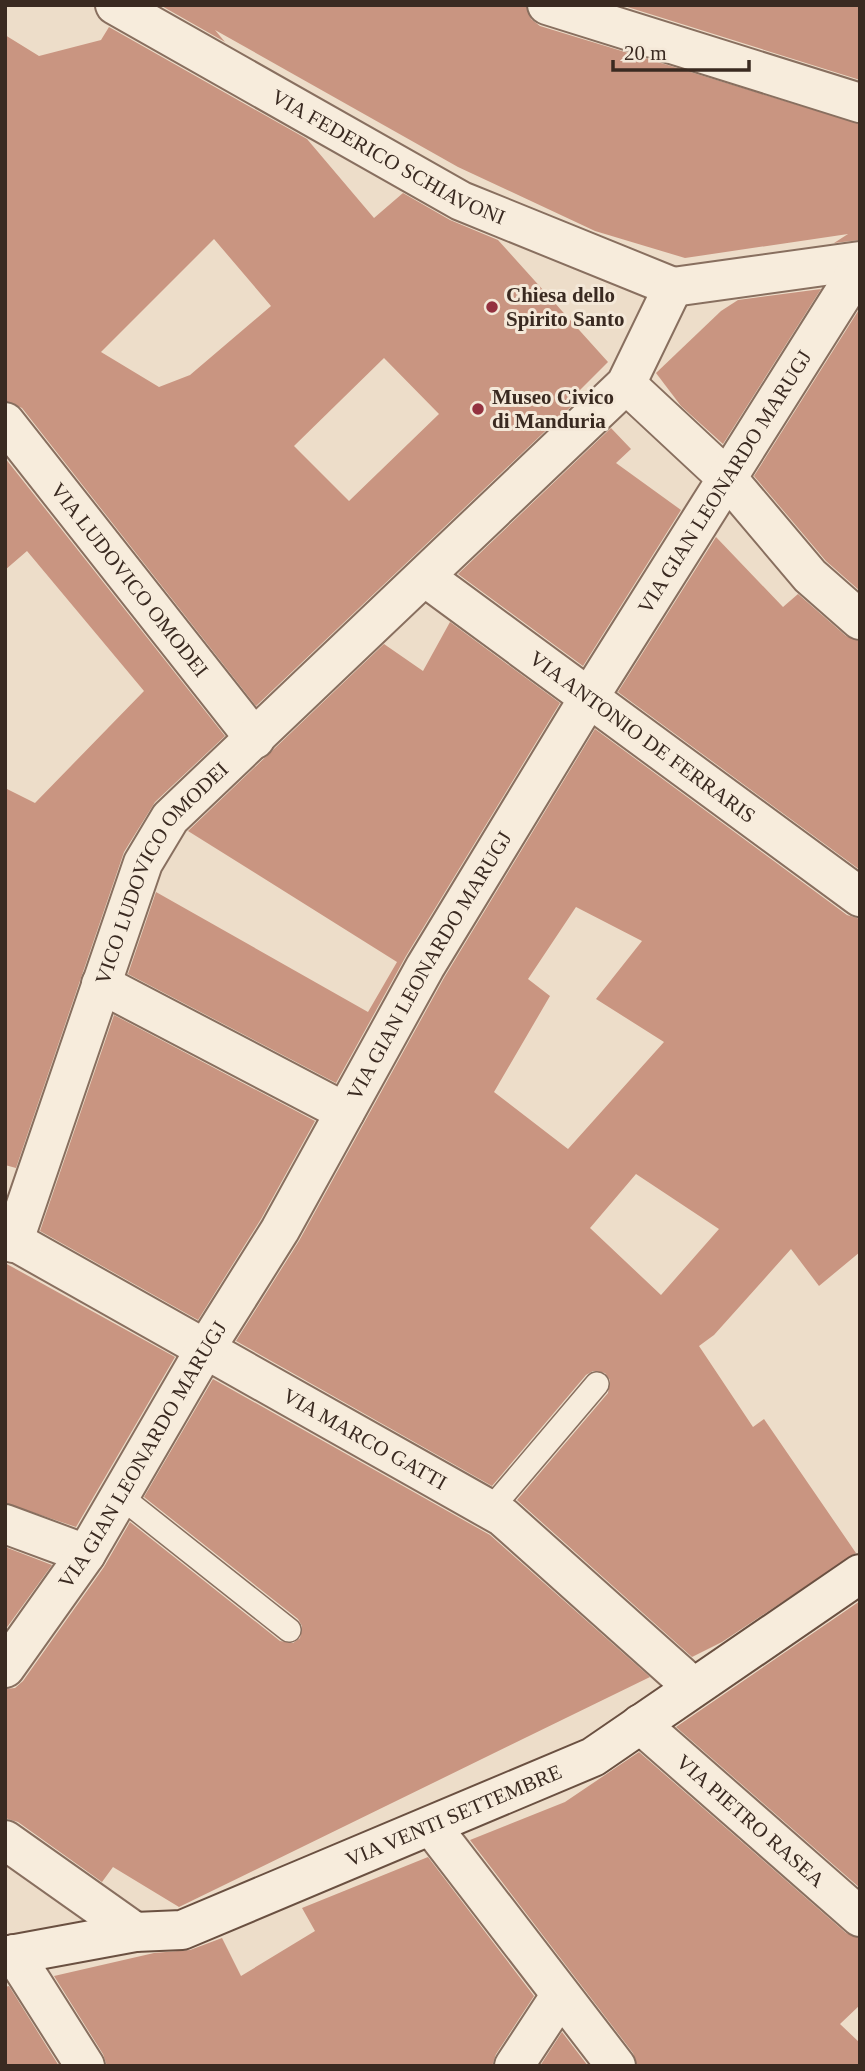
<svg xmlns="http://www.w3.org/2000/svg" width="865" height="2071" font-family="'Times New Roman',serif">
	<style>
		.building { fill: #c99581; fill-rule: evenodd }
		.lines { fill: none; stroke-linecap: round; stroke-linejoin: round }
		.lane-casing { stroke: #886f5f; stroke-width: 26 }
		.street-casing { stroke: #886f5f; stroke-width: 42 }
		.secondary-casing { stroke: #6a5041; stroke-width: 42 }
		.lane { stroke: #f7ecdc; stroke-width: 23 }
		.street { stroke: #f7ecdc; stroke-width: 38 }
		.secondary { stroke: #f7ecdc; stroke-width: 38 }
		.poi-dot { fill: #943240; stroke: #f4e8d8; stroke-width: 2.5 }
		.labels { text-anchor: middle; stroke-width: 6; stroke-linejoin: round; paint-order: stroke }
		.street-label { font-size: 21px; fill: #3a2a21; stroke: #f4e8d8 }
		.poi-label { font-size: 21px; font-weight: bold; fill: #3a2a21; stroke: #f4e8d8; text-anchor: start }
	</style>
	<rect width="100%" height="100%" fill="#edddc9"/>
	<g class="building">
		<path d="M 160,5 L 526,5 L 531,19 L 540,26 L 860,124 L 860,240 L 834,243 L 848,234 L 685,258 L 595,231 L 458,167 L 215,30 L 225,42 Z"/>
		<path d="M 621,5 L 860,5 L 860,80 Z"/>
		<path d="M 109,27 L 307,139 L 374,218 L 403,193 L 450,220 L 498,240 L 608,362 L 577,393 L 581,397 L 256,706 L 22,408 L 5,401 L 5,35 L 39,56 L 101,40 ZM 214,239 L 271,306 L 190,375 L 159,387 L 101,352 ZM 384,358 L 439,414 L 349,501 L 294,446 Z"/>
		<path d="M 821,289 L 723,444 L 681,406 L 656,373 L 721,311 L 738,300 Z"/>
		<path d="M 860,308 L 860,591 L 826,561 L 754,476 Z"/>
		<path d="M 611,428 L 631,449 L 616,463 L 681,510 L 583,666 L 458,574 Z"/>
		<path d="M 5,458 L 225,736 L 155,802 L 124,852 L 16,1168 L 5,1165 L 5,788 L 35,803 L 144,691 L 27,551 L 5,570 Z"/>
		<path d="M 716,537 L 783,607 L 798,594 L 846,636 L 860,641 L 860,870 L 618,692 Z"/>
		<path d="M 450,622 L 560,703 L 406,956 L 336,1083 L 128,974 L 156,892 L 368,1012 L 397,962 L 188,831 L 384,644 L 423,671 Z"/>
		<path d="M 595,729 L 847,915 L 860,919 L 860,1252 L 819,1286 L 791,1249 L 714,1335 L 699,1346 L 753,1427 L 764,1419 L 856,1553 L 722,1642 L 692,1657 L 517,1500 L 608,1393 L 610,1380 L 605,1373 L 593,1371 L 586,1375 L 492,1486 L 236,1341 L 299,1241 L 444,978 ZM 576,907 L 642,941 L 596,999 L 664,1042 L 568,1149 L 494,1092 L 550,996 L 528,979 ZM 636,1174 L 719,1229 L 661,1295 L 590,1228 Z"/>
		<path d="M 114,1015 L 315,1121 L 261,1219 L 198,1320 L 40,1231 Z"/>
		<path d="M 5,1263 L 175,1357 L 76,1527 L 5,1503 Z"/>
		<path d="M 213,1379 L 490,1535 L 650,1677 L 179,1907 L 113,1867 L 102,1882 L 18,1822 L 5,1818 L 5,1689 L 15,1688 L 23,1681 L 104,1567 L 130,1522 L 280,1641 L 293,1643 L 300,1638 L 302,1626 L 298,1619 L 144,1497 Z"/>
		<path d="M 5,1547 L 52,1565 L 5,1630 Z"/>
		<path d="M 860,1601 L 860,1888 L 676,1727 Z"/>
		<path d="M 639,1752 L 846,1933 L 860,1938 L 860,2005 L 840,2024 L 860,2043 L 860,2066 L 637,2066 L 633,2053 L 470,1840 L 565,1802 Z"/>
		<path d="M 428,1857 L 534,1996 L 496,2054 L 492,2066 L 107,2066 L 103,2054 L 54,1976 L 154,1953 L 190,1950 L 222,1938 L 241,1976 L 315,1931 L 302,1908 Z"/>
		<path d="M 9,1986 L 59,2066 L 5,2066 L 5,1987 Z"/>
		<path d="M 562,2032 L 588,2066 L 540,2066 Z"/>
	</g>
	<g class="lines">
		<defs>
			<g id="lane">
				<path d="M 120,1496 L 289,1630"/>
				<path d="M 490,1510 L 597,1384"/>
			</g>
			<g id="street">
				<path id="s1" d="M 115,5 L 461,201 L 673,287"/>
				<path d="M 547,5 L 860,103"/>
				<path d="M 673,287 L 860,261"/>
				<path d="M 626,384 L 728,479 L 810,576 L 860,620"/>
				<path id="s2" d="M 5,422 L 255,739"/>
				<path id="s3" d="M 425,577 L 860,897"/>
				<path d="M 101,984 L 345,1112"/>
				<path id="s4" d="M 5,1236 L 503,1517 L 693,1687"/>
				<path id="s5" d="M 13,1243 L 143,863 L 170,818 L 626,384 L 673,287"/>
				<path d="M 5,1524 L 86,1554"/>
				<path id="s6" d="M 5,1668 L 86,1554 L 204,1351 L 280,1230 L 425,967 L 588,699 L 860,267"/>
				<path id="s7" d="M 640,1724 L 860,1917"/>
				<path d="M 432,1827 L 616,2066"/>
				<path d="M 5,1840 L 135,1932"/>
				<path d="M 14,1954 L 85,2066"/>
				<path d="M 514,2066 L 560,1996"/>
			</g>
			<g id="secondary">
				<path id="s8" d="M 5,1956 L 135,1932 L 182,1930 L 593,1757 L 860,1574"/>
			</g>
		</defs>
		<use href="#lane" class="lane-casing"/>
		<use href="#street" class="street-casing"/>
		<use href="#secondary" class="secondary-casing"/>
		<use href="#lane" class="lane"/>
		<use href="#street" class="street"/>
		<use href="#secondary" class="secondary"/>
	</g>
	<g class="poi-dot">
		<circle cx="492" cy="307" r="7"/>
		<circle cx="478" cy="409" r="7"/>
	</g>
	<g class="labels">
		<g class="street-label">
			<text dy="7" stroke="none"><textPath href="#s1" startOffset="313">VIA FEDERICO SCHIAVONI</textPath></text>
			<text dy="7" stroke="none"><textPath href="#s6" startOffset="1388">VIA GIAN LEONARDO MARUGJ</textPath></text>
			<text dy="7" stroke="none"><textPath href="#s2" startOffset="201">VIA LUDOVICO OMODEI</textPath></text>
			<text dy="7" stroke="none"><textPath href="#s3" startOffset="270">VIA ANTONIO DE FERRARIS</textPath></text>
			<text dy="7" stroke="none"><textPath href="#s5" startOffset="402">VICO LUDOVICO OMODEI</textPath></text>
			<text dy="7" stroke="none"><textPath href="#s6" startOffset="821">VIA GIAN LEONARDO MARUGJ</textPath></text>
			<text dy="7" stroke="none"><textPath href="#s4" startOffset="413">VIA MARCO GATTI</textPath></text>
			<text dy="7" stroke="none"><textPath href="#s6" startOffset="254">VIA GIAN LEONARDO MARUGJ</textPath></text>
			<text dy="7" stroke="none"><textPath href="#s8" startOffset="474">VIA VENTI SETTEMBRE</textPath></text>
			<text dy="7" stroke="none"><textPath href="#s7" startOffset="147">VIA PIETRO RASEA</textPath></text>
		</g>
		<g class="poi-label">
			<text x="506" y="302">Chiesa dello<tspan x="506" dy="24">Spirito Santo</tspan></text>
			<text x="492" y="404">Museo Civico<tspan x="492" dy="24">di Manduria</tspan></text>
		</g>
	</g>
	<rect width="865" height="2071" fill="none" stroke="#3a2a21" stroke-width="14"/>
	<path d="M613 60v10h136v-10" fill="none" stroke="#3a2a21" stroke-width="3.5"/>
	<text x="624" y="60" font-size="21" fill="#3a2a21" stroke="#f4e8d8" stroke-width="5" paint-order="stroke">20 m</text>
</svg>
